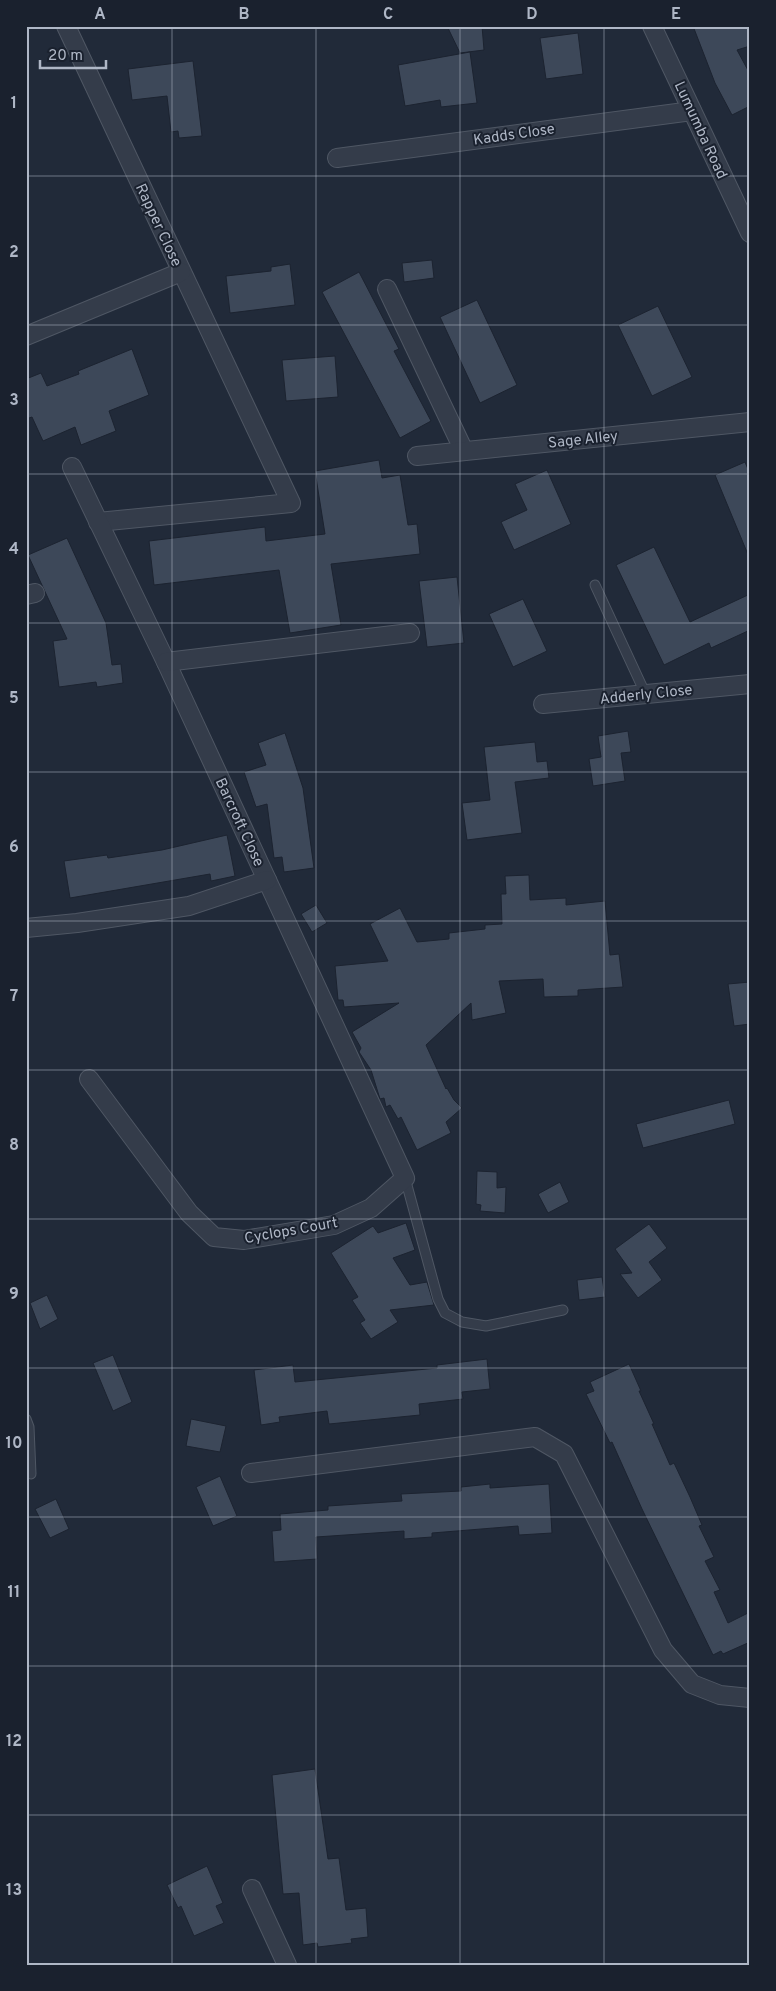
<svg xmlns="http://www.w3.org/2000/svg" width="776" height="1991" font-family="Overpass,sans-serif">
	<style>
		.building { fill: #3d4859; stroke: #1c2330 }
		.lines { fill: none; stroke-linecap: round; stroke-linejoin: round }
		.service-casing { stroke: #4f5764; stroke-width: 11 }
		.minor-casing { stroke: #4f5764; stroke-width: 20 }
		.service { stroke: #343c4a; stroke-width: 9 }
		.minor { stroke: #343c4a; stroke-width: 18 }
		.grid { fill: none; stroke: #afb7c6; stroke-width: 1; stroke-opacity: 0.55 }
		.labels { text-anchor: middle; stroke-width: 4; stroke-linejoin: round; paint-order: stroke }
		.street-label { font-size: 15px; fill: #afb7c6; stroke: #1a212e }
		.neatline { fill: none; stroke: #afb7c6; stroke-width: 2 }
		.grid-label { font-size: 16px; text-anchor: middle; font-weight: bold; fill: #afb7c6 }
	</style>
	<rect width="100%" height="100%" fill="#212a39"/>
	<g class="building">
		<path d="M 447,26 L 482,26 L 484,50 L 460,53 Z"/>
		<path d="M 693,26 L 750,26 L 750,46 L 737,50 L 750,74 L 750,106 L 732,115 L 715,83 Z"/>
		<path d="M 578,33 L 583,74 L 546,79 L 540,38 Z"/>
		<path d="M 470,52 L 477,103 L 441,107 L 440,100 L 405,106 L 398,65 Z"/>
		<path d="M 193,61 L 202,136 L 179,138 L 178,131 L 171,132 L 167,96 L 132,100 L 128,69 Z"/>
		<path d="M 432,260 L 434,278 L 404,282 L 402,263 Z"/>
		<path d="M 290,264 L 295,305 L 230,313 L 226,276 L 271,271 L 271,267 Z"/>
		<path d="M 359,272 L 399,349 L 394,351 L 431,421 L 400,438 L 322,292 Z"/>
		<path d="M 477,300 L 517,385 L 480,403 L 440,317 Z"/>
		<path d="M 658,306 L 692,377 L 652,396 L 618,325 Z"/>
		<path d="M 132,349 L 149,395 L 109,411 L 116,431 L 81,445 L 75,427 L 43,441 L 32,417 L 26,419 L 26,379 L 41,373 L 47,386 L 79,374 L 78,371 Z"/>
		<path d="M 335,356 L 338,397 L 286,401 L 282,360 Z"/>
		<path d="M 379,460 L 382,478 L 400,475 L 408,525 L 417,524 L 420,554 L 331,564 L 341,625 L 290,633 L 279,570 L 154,585 L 149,541 L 265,527 L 266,541 L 325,534 L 315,471 Z"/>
		<path d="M 745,462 L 750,474 L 749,557 L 715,475 Z"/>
		<path d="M 547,470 L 571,524 L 514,550 L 501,522 L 527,510 L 515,484 Z"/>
		<path d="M 67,538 L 106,623 L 112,665 L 121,664 L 123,683 L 97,687 L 96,682 L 59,687 L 53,641 L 67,639 L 28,555 Z"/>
		<path d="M 654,547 L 690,622 L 750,594 L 750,630 L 711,648 L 709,643 L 664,665 L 616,565 Z"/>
		<path d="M 457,577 L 464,643 L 427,647 L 419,581 Z"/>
		<path d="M 523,599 L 547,651 L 513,667 L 489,614 Z"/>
		<path d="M 628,731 L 631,752 L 621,753 L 625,781 L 593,786 L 589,759 L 601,757 L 598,736 Z"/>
		<path d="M 285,733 L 303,788 L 314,868 L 284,872 L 282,857 L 274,858 L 267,804 L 256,807 L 244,772 L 266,765 L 258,743 Z"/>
		<path d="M 535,742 L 537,762 L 547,761 L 549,778 L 515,782 L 522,833 L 467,840 L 462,803 L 490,800 L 484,747 Z"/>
		<path d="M 227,835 L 235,876 L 211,881 L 210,874 L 70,898 L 64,861 L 107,855 L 108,858 L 162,850 Z"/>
		<path d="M 529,875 L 530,900 L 566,898 L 566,905 L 605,901 L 610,955 L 619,954 L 623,987 L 578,990 L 578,996 L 544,997 L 543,979 L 499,981 L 506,1013 L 472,1020 L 471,1003 L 426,1045 L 446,1089 L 447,1088 L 454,1100 L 462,1108 L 446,1122 L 451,1133 L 417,1150 L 401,1117 L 398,1119 L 390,1105 L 386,1107 L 384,1098 L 380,1099 L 371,1070 L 359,1052 L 361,1048 L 352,1032 L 399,1003 L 344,1007 L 343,1000 L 338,1000 L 335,966 L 388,961 L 370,924 L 400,908 L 417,942 L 449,939 L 449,933 L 485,929 L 485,925 L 502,924 L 501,894 L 506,894 L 505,876 Z"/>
		<path d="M 316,905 L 327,923 L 312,932 L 301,914 Z"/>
		<path d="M 750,982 L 750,1024 L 734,1026 L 728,984 Z"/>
		<path d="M 729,1100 L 735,1124 L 643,1148 L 636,1124 Z"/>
		<path d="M 477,1171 L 497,1172 L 497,1188 L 506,1187 L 505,1213 L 480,1211 L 481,1205 L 476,1204 Z"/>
		<path d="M 560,1182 L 569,1202 L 548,1213 L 538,1194 Z"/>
		<path d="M 406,1223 L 415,1250 L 393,1258 L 410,1285 L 427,1282 L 434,1305 L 390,1310 L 398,1322 L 371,1339 L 360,1323 L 365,1320 L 352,1300 L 358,1297 L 331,1253 L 373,1226 L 378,1233 Z"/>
		<path d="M 649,1224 L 667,1248 L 649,1262 L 662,1280 L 638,1298 L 620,1274 L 632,1273 L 615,1249 Z"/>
		<path d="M 602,1277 L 605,1297 L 579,1300 L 577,1280 Z"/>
		<path d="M 47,1295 L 58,1319 L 40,1329 L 30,1303 Z"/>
		<path d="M 113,1355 L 132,1402 L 113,1411 L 93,1363 Z"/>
		<path d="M 487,1359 L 490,1389 L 462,1392 L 463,1399 L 419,1404 L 420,1415 L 329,1424 L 327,1411 L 279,1417 L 280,1422 L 261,1425 L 254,1370 L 293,1365 L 295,1382 L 437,1368 L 437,1365 Z"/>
		<path d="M 629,1364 L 641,1391 L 639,1391 L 654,1424 L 652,1424 L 670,1465 L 674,1463 L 690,1497 L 702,1525 L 699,1526 L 714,1557 L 705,1561 L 720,1590 L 714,1592 L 728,1623 L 750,1612 L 750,1642 L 723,1654 L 721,1651 L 713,1655 L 642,1509 L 612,1442 L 610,1443 L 586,1394 L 594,1391 L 590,1382 Z"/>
		<path d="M 191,1419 L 226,1426 L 220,1452 L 186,1446 Z"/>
		<path d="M 220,1476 L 237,1516 L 213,1526 L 196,1487 Z"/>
		<path d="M 490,1484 L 490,1488 L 549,1484 L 552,1533 L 519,1535 L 518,1526 L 432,1533 L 432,1537 L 404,1539 L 404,1531 L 316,1537 L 317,1559 L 274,1562 L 272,1531 L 281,1530 L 280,1514 L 328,1510 L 328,1506 L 402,1501 L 401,1494 L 461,1491 L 461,1487 Z"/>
		<path d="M 56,1499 L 69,1529 L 50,1538 L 35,1509 Z"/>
		<path d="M 315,1769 L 328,1859 L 339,1858 L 346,1910 L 366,1908 L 368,1937 L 351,1939 L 352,1943 L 318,1947 L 317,1943 L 303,1945 L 299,1893 L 283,1894 L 272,1775 Z"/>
		<path d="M 207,1866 L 223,1903 L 216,1906 L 224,1923 L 194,1936 L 181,1906 L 178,1908 L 167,1885 Z"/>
	</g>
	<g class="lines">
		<defs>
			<g id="service">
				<path d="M 595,585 L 646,695"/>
				<path d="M 405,1178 L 438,1299 L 445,1313 L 462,1322 L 486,1326 L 563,1310"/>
				<path d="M 26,1419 L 29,1427 L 31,1474"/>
			</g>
			<g id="minor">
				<path d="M 66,26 L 291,503 L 98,522"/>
				<path d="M 652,26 L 750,233"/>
				<path d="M 337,158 L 692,111"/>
				<path d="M 387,289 L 464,451"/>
				<path d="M 26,336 L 181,272"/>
				<path d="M 417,456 L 750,422"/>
				<path d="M 72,467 L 166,662 L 405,1178 L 371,1208 L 334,1225 L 244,1240 L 214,1237 L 189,1213 L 89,1079"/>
				<path d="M 26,595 L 35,593"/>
				<path d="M 166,662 L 410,633"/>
				<path d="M 543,704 L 750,684"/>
				<path d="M 26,928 L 77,923 L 189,906 L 267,880"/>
				<path d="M 251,1473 L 535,1437 L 564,1454 L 663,1650 L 692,1684 L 720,1695 L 750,1698"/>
				<path d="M 252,1889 L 287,1965"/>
			</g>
		</defs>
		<use href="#service" class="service-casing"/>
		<use href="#minor" class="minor-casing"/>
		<use href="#service" class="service"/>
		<use href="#minor" class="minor"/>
	</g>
	<path class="grid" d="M 172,26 L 172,1965M 316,26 L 316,1965M 460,26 L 460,1965M 604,26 L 604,1965M 26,176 L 750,176M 26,325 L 750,325M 26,474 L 750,474M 26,623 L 750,623M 26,772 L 750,772M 26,921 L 750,921M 26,1070 L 750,1070M 26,1219 L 750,1219M 26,1368 L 750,1368M 26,1517 L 750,1517M 26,1666 L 750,1666M 26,1815 L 750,1815"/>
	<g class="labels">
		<g class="street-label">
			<text transform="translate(701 130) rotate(65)" y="5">Lumumba Road</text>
			<text transform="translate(514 134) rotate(-8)" y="5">Kadds Close</text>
			<text transform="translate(159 225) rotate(65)" y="5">Rapper Close</text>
			<text transform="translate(583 439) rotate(-6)" y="5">Sage Alley</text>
			<text transform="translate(646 694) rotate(-6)" y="5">Adderly Close</text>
			<text transform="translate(240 822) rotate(65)" y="5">Barcroft Close</text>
			<text transform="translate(291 1230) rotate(-10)" y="5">Cyclops Court</text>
		</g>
	</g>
	<rect width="776" height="1991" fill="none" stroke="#1a212e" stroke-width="55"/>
	<path d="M40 60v8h66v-8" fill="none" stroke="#afb7c6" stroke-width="2.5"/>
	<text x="48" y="60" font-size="15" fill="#afb7c6" stroke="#1a212e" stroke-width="4" paint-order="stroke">20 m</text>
	<rect x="28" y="28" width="720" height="1936" class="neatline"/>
	<g class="grid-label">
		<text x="100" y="19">A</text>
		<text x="244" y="19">B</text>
		<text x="388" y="19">C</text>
		<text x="532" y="19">D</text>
		<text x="676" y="19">E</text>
		<text x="14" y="108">1</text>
		<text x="14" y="257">2</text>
		<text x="14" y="405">3</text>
		<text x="14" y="554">4</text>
		<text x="14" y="703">5</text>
		<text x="14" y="852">6</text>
		<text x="14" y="1001">7</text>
		<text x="14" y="1150">8</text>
		<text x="14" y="1299">9</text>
		<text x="14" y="1448">10</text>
		<text x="14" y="1597">11</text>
		<text x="14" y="1746">12</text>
		<text x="14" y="1895">13</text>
	</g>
</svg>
